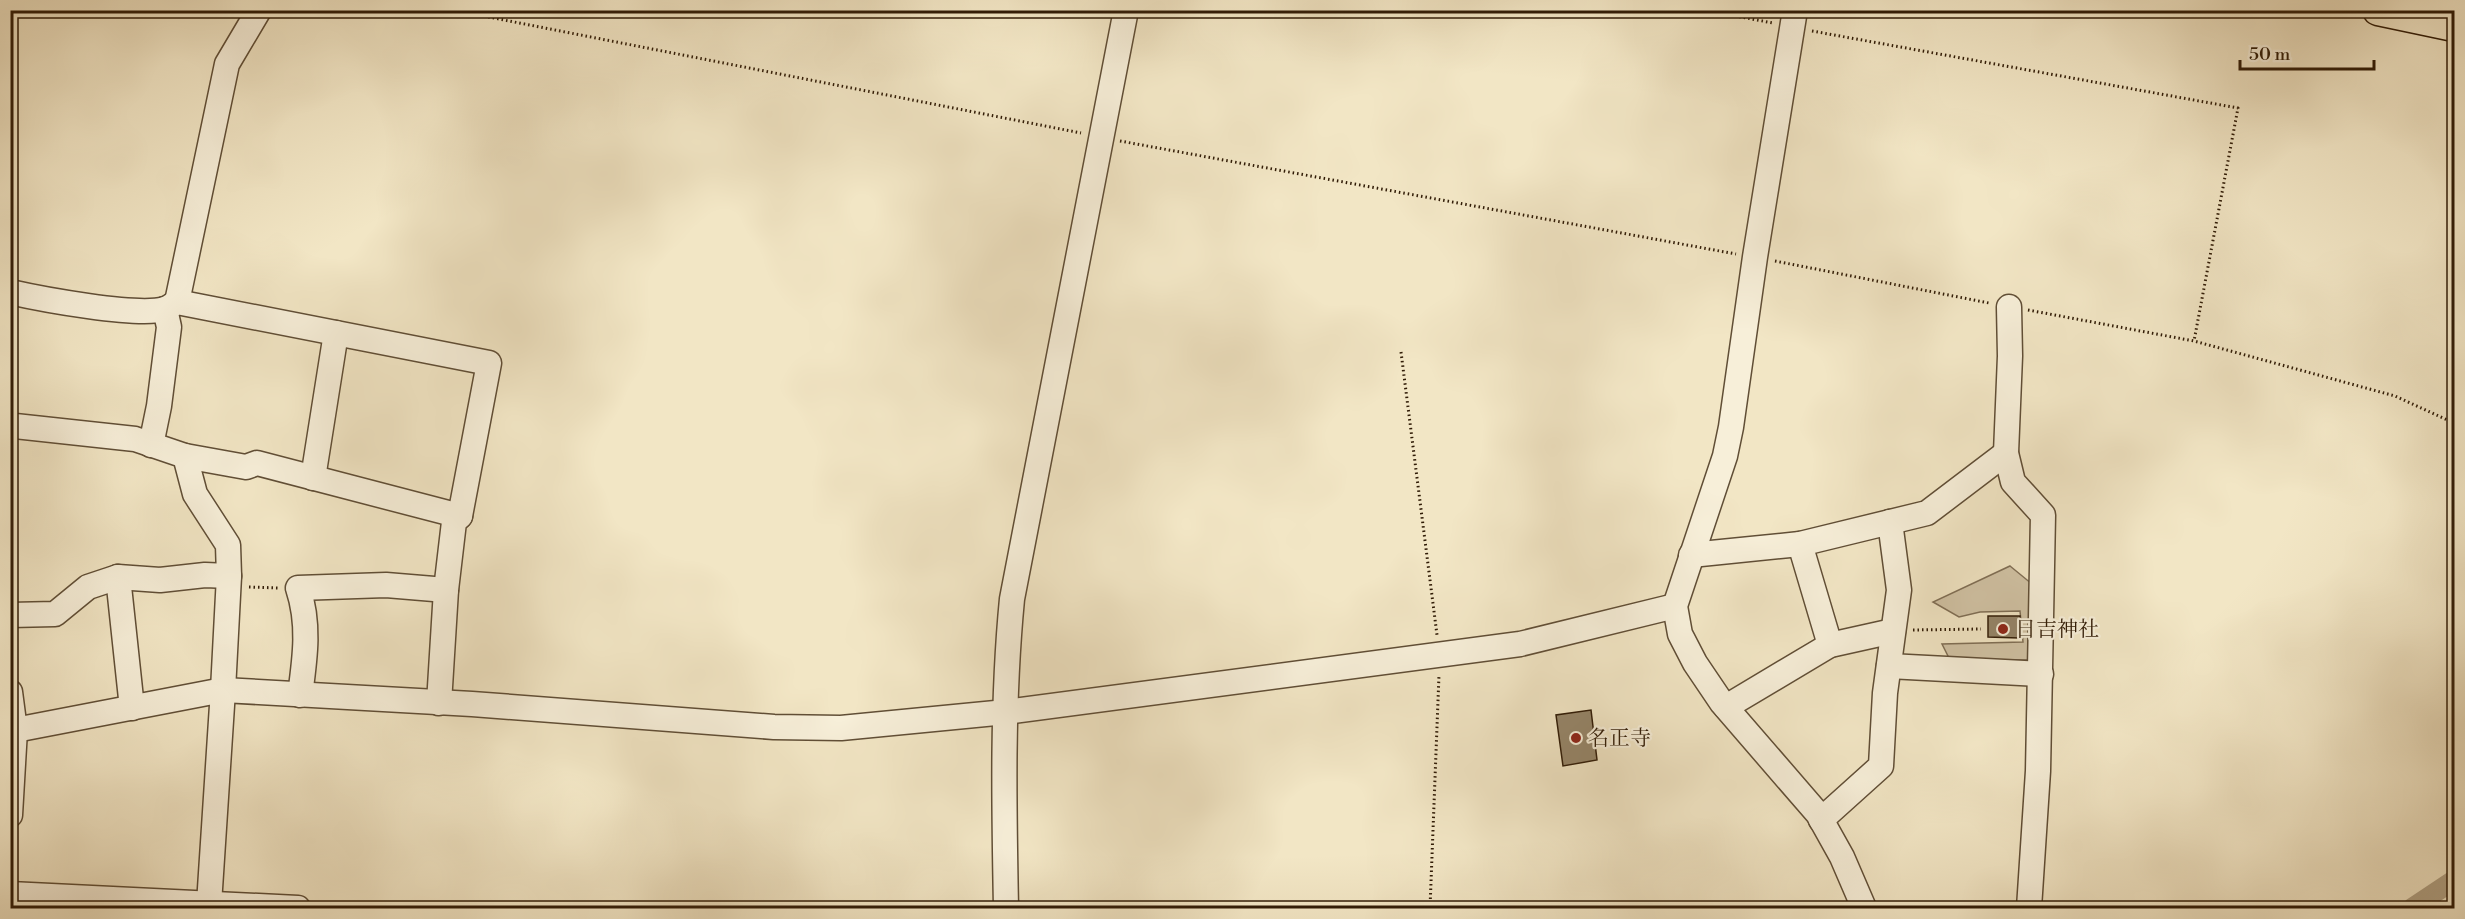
<svg xmlns="http://www.w3.org/2000/svg" width="2465" height="919" font-family="'Libre Bodoni','Noto Serif JP',serif">
	<style>
		.green { fill: #d1c3a5; stroke: #806f56; stroke-width: 1.5 }
		.lines { fill: none; stroke-linecap: round; stroke-linejoin: round }
		.canal { stroke: #b0a184; stroke-width: 20 }
		.building { fill: #958569; stroke: #301b06; stroke-width: 1.5 }
		.minor-casing { stroke: #604e36; stroke-width: 27 }
		.major-casing { stroke: #301b06; stroke-width: 33 }
		.path { stroke: #301b06; stroke-width: 3; stroke-dasharray: 1.5 3; stroke-linecap: butt }
		.minor { stroke: #f7efd9; stroke-width: 24 }
		.major { stroke: #f2e6c5; stroke-width: 30 }
		.poi-dot { fill: #8f2418; stroke: #f7efd9; stroke-width: 2 }
		.labels { text-anchor: middle; stroke-width: 4.5; stroke-linejoin: round; paint-order: stroke }
		.poi-label { font-size: 21px; fill: #301b06; stroke: #f7efd9; text-anchor: start }
	</style>
	<rect width="100%" height="100%" fill="#f2e6c5"/>
	<filter id="stains"><feTurbulence type="fractalNoise" baseFrequency=".00333" numOctaves="4"/><feColorMatrix values="0 0 0 0 .2 0 0 0 0 .09 0 0 0 0 .02 0 0 0 .5 -.17"/></filter>
	<radialGradient id="worn" r=".72"><stop offset=".6" stop-color="#630" stop-opacity="0"/><stop offset="1" stop-color="#630" stop-opacity=".3"/></radialGradient>
	<path class="green" d="M 2010,566 L 2032,584 L 2035,660 L 1950,660 L 1942,644 L 2023,642 L 2020,611 L 1980,612 L 1959,617 L 1933,602 Z"/>
	<g class="lines">
		<path class="canal" d="M 2412,908 L 2454,880"/>
	</g>
	<g class="building">
		<path d="M 1988,616 L 2020,616 L 2019,638 L 1988,637 Z"/>
		<path d="M 1591,710 L 1597,760 L 1563,766 L 1556,715 Z"/>
	</g>
	<g class="lines">
		<defs>
			<g id="minor">
				<path d="M 1795,10 L 1755,257 L 1731,427 L 1725,456 L 1675,606 L 1680,634 L 1695,663 L 1722,703 L 1818,814 L 1842,857 L 1864,908"/>
				<path d="M 10,292 C 41,299 137,317 165,309 C 169,308 173,304 177,302 L 489,363 L 460,516 L 454,522 L 446,590 L 439,703"/>
				<path d="M 177,302 L 227,64 L 259,10"/>
				<path d="M 2009,307 L 2010,356 L 2006,453 L 2013,482 L 2043,515 L 2038,771 L 2029,908"/>
				<path d="M 10,428 L 15,426 L 135,439 L 185,456 L 195,494 L 228,545 L 229,576 L 223,690 L 209,904"/>
				<path d="M 151,445 L 159,406 L 169,327 L 165,309"/>
				<path d="M 185,456 L 246,467 L 257,463 L 460,516"/>
				<path d="M 313,478 L 336,333"/>
				<path d="M 1800,544 L 1830,645"/>
				<path d="M 1691,555 L 1800,544 L 1927,513 L 2006,453"/>
				<path d="M 118,577 L 132,708"/>
				<path d="M 10,615 L 55,614 L 88,587 L 118,577 L 160,580 L 205,575 L 229,576"/>
				<path d="M 1889,666 L 2041,674"/>
				<path d="M 10,692 L 15,730 L 10,815"/>
				<path d="M 300,695 C 305,658 310,624 298,588 L 386,585 L 446,590"/>
				<path d="M 1726,707 L 1830,645 L 1893,631"/>
				<path d="M 10,731 L 223,690 L 472,704 L 774,727 L 841,728 L 1006,712 L 1520,644 L 1675,606"/>
				<path d="M 1821,820 L 1881,766 L 1885,693 L 1899,590 L 1890,522"/>
				<path d="M 10,894 L 298,908"/>
				<path d="M 1006,908 C 1004,806 1002,702 1012,599 L 1126,10"/>
			</g>
			<path id="major" d="M 2378,10 L 2454,26"/>
		</defs>
		<use href="#minor" class="minor-casing"/>
		<use href="#major" class="major-casing"/>
		<g class="path">
			<path d="M 453,10 L 1081,133"/>
			<path d="M 1704,10 L 1773,23"/>
			<path d="M 1812,31 L 2238,108 L 2194,341"/>
			<path d="M 1120,141 L 1736,254"/>
			<path d="M 1775,261 L 1989,303"/>
			<path d="M 2028,310 L 2194,341 L 2395,396 L 2454,423"/>
			<path d="M 1401,352 L 1437,635"/>
			<path d="M 249,587 L 278,588"/>
			<path d="M 1913,630 L 1981,629"/>
			<path d="M 1430,908 L 1439,675"/>
		</g>
		<use href="#minor" class="minor"/>
		<use href="#major" class="major"/>
	</g>
	<g class="poi-dot">
		<circle cx="2003" cy="629" r="6"/>
		<circle cx="1576" cy="738" r="6"/>
	</g>
	<g class="labels">
		<g class="poi-label">
			<text x="2015" y="636">日吉神社</text>
			<text x="1588" y="745">名正寺</text>
		</g>
	</g>
	<rect width="2465" height="919" fill="none" stroke="#f2e6c5" stroke-width="36"/>
	<rect x="12" y="12" width="2441" height="895" fill="none" stroke="#301b06" stroke-width="3"/>
	<rect x="18" y="18" width="2429" height="883" fill="none" stroke="#301b06" stroke-width="1.5"/>
	<path d="M2240 60v9h134v-9" fill="none" stroke="#301b06" stroke-width="3"/>
	<text x="2249" y="60" font-size="18" fill="#301b06" stroke="#f7efd9" stroke-width="4.5" paint-order="stroke">50 m</text>
	<rect width="100%" height="100%" filter="url(#stains)"/>
	<rect width="100%" height="100%" fill="url(#worn)"/>
</svg>
